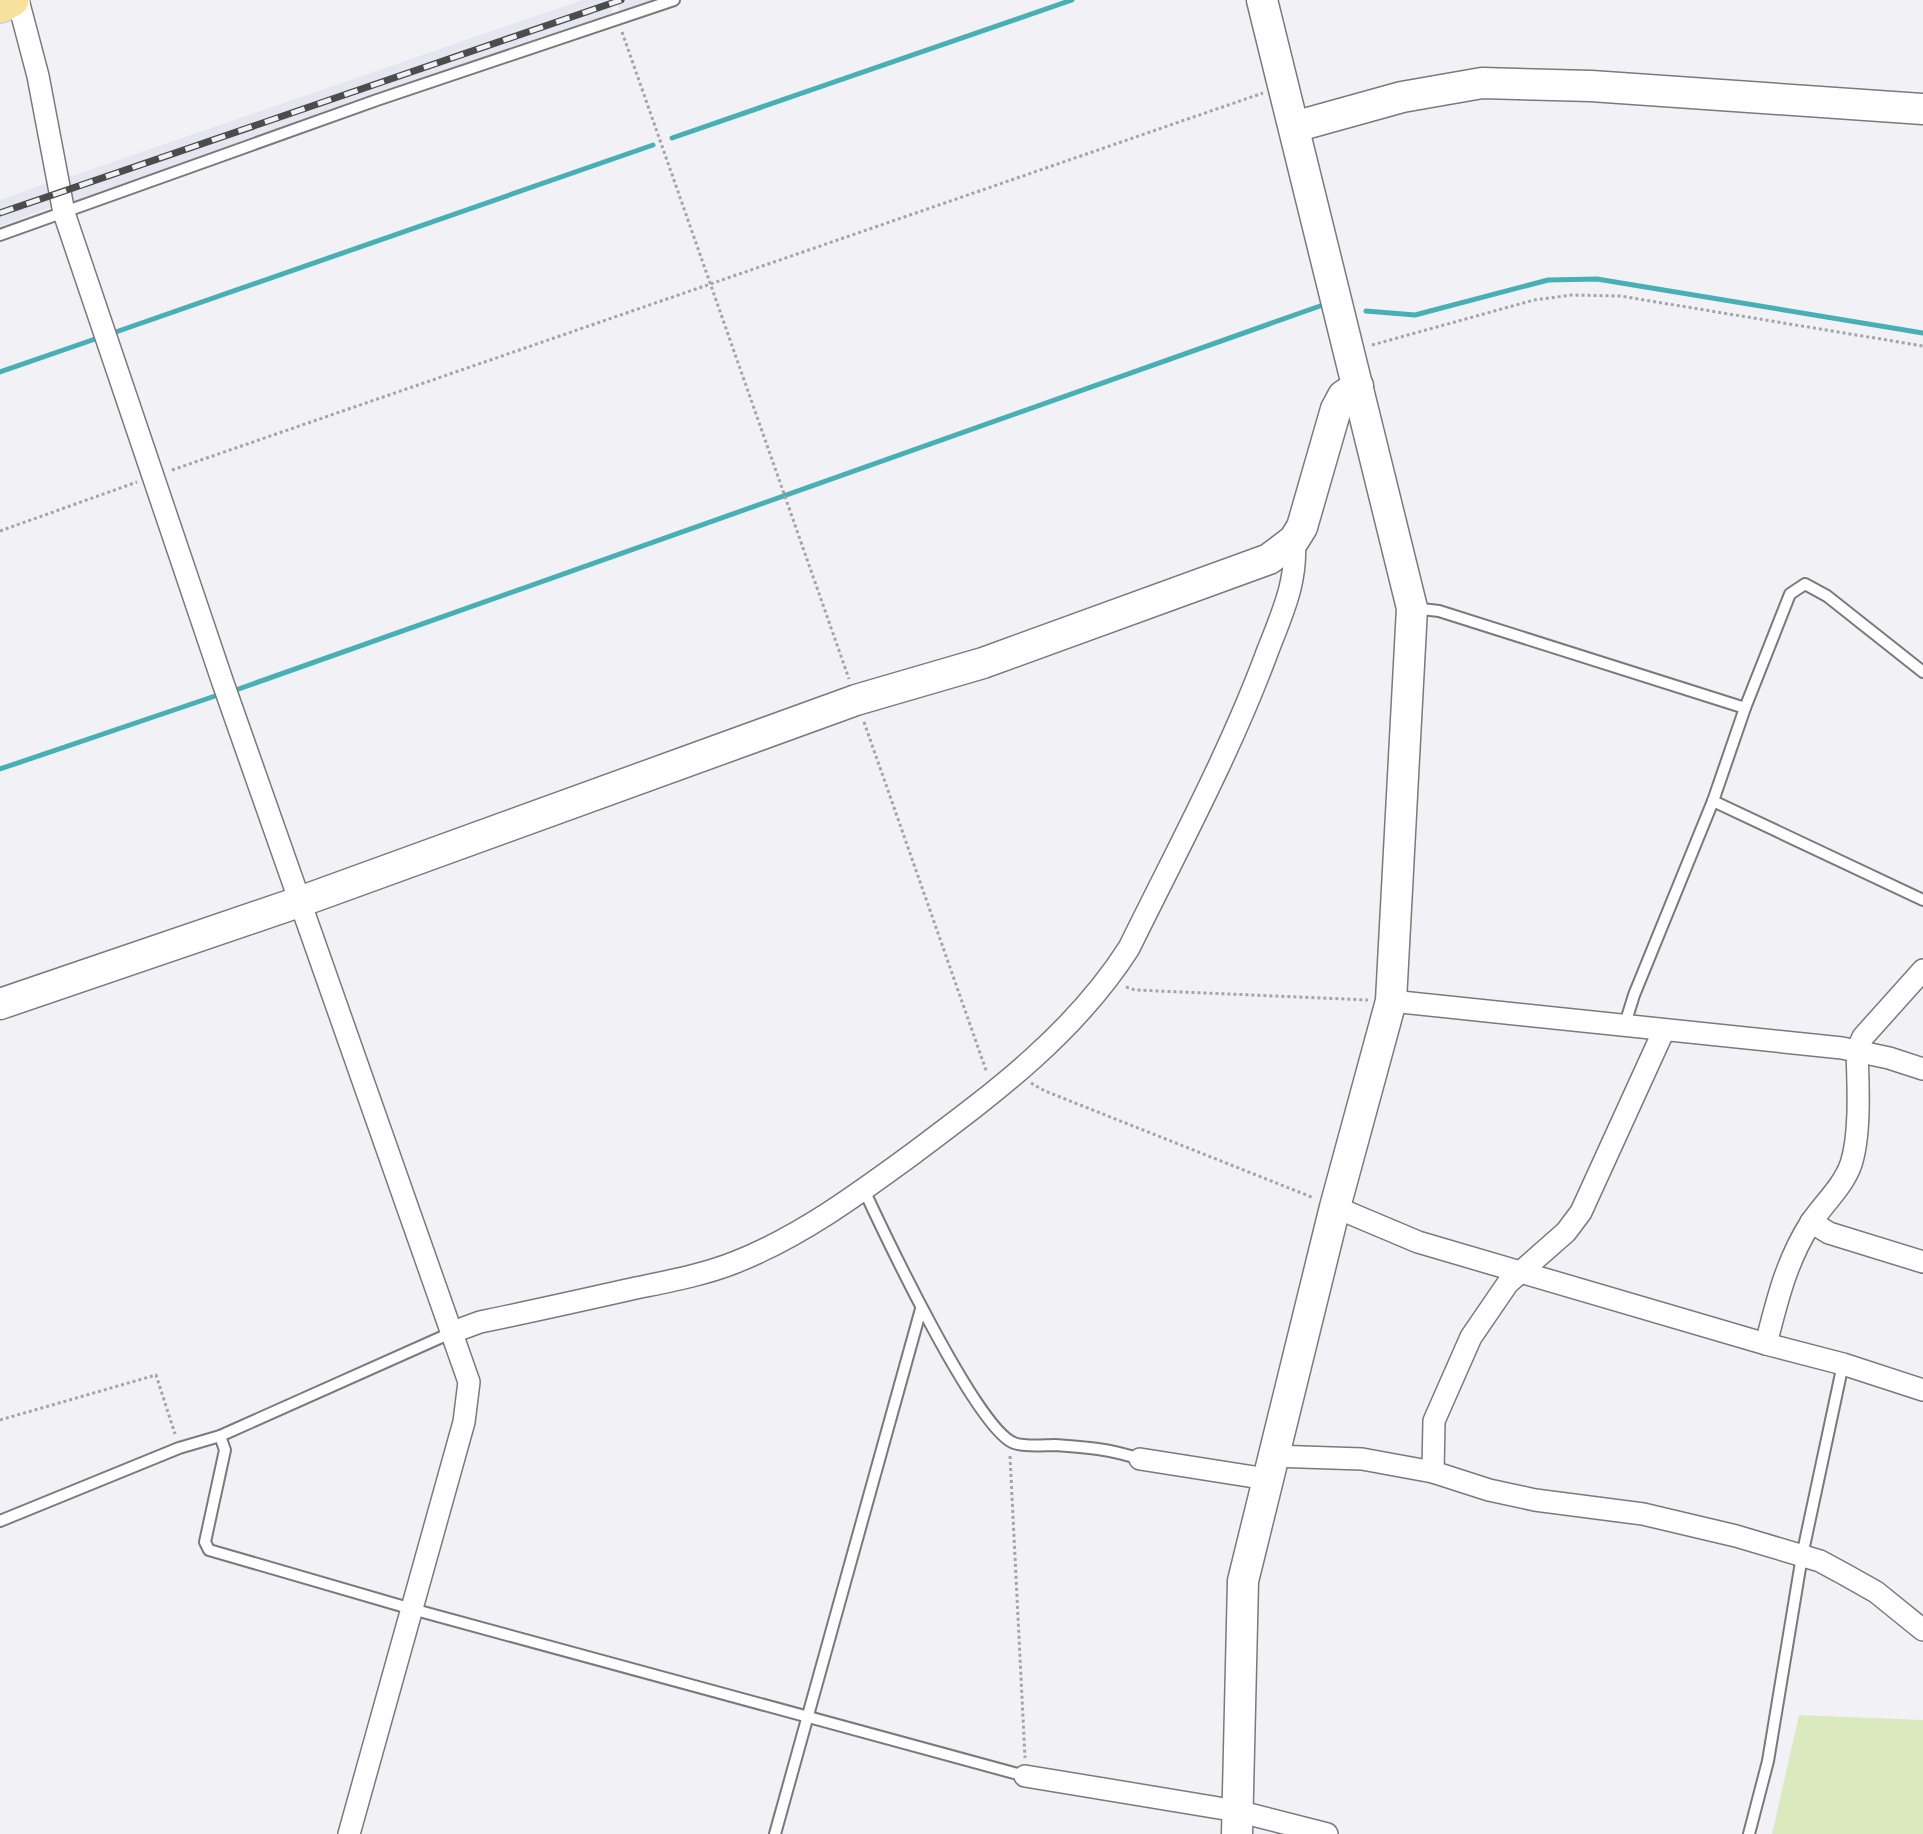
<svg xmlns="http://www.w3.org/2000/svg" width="1923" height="1834" font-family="Cabin,sans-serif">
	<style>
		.built { fill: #e6e6f1 }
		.green { fill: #dbeabe }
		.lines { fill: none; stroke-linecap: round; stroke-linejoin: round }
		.stream { stroke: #47b0b5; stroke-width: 5 }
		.lane-casing { stroke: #7a7a7d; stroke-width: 14 }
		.street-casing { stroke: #7a7a7d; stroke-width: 24 }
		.secondary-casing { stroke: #7a7a7d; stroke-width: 33 }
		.primary-casing { stroke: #cececf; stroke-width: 36 }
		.path { stroke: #a5a5a8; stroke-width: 3; stroke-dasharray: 3 3; stroke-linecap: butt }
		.lane { stroke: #fff; stroke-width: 10 }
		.street { stroke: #fff; stroke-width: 21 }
		.secondary { stroke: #fff; stroke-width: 30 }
		.primary { stroke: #f8e19e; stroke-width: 33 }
		.rail-casing { stroke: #4c4c4d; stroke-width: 7 }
		.rail { stroke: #f2f2f6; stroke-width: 4.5; stroke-dasharray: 14; stroke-linecap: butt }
	</style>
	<rect width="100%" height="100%" fill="#f2f2f6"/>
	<g class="built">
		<path d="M 582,0 L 609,0 L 613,13 L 70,202 L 63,179 Z"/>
		<path d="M 616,0 L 657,0 L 620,13 Z"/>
		<path d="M 47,183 L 55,206 L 0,226 L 0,200 Z"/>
	</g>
	<path class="green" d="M 1799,1715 L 1923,1720 L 1923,1834 L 1772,1834 Z"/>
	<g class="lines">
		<g class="stream">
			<path d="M 672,138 L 1072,0"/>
			<path d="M 1366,311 L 1415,315 L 1548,280 L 1597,279 L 1923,333"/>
			<path d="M 110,334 L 653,145"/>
			<path d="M 0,372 L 101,337"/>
			<path d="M 230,692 L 1320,306"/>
			<path d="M 0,769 L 221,694"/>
		</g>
		<defs>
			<g id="lane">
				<path d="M 0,235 L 377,100 L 674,0"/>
				<path d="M 1413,608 L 1439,611 L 1745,708"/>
				<path d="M 1713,801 L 1923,900"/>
				<path d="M 1625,1024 L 1634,995 L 1713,801 L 1745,708 L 1790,594 L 1805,584 L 1827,596 L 1923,672"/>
				<path d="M 864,1190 C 884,1233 977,1430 1014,1443 C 1025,1447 1043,1445 1055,1445 C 1086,1447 1110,1449 1140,1459"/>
				<path d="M 220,1436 L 225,1450 L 205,1542 L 209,1550 L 412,1609 L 1025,1776"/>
				<path d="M 0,1521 L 179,1448 L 220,1436 L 453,1332"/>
				<path d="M 775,1834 L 921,1309"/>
				<path d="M 1749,1834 L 1768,1761 L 1802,1556 L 1843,1364"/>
			</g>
			<g id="street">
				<path d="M 18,0 L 38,76 L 64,213 L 223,683 L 469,1382 L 464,1422 L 349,1834"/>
				<path d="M 1391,1001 L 1842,1048 L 1889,1058 L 1923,1069"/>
				<path d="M 1335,1207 L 1418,1242 L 1766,1344 L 1843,1364 L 1923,1390"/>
				<path d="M 1811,1222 L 1829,1233 L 1923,1262"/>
				<path d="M 453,1332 L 480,1322 C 529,1312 578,1301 627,1290 C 664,1282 701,1276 736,1262 C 801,1236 858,1194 914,1153 C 994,1093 1074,1034 1129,948 C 1177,850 1230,753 1268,650 C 1282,614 1298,580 1294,540"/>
				<path d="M 1766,1344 C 1777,1301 1786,1262 1810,1224 C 1823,1204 1843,1187 1851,1164 C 1861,1133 1858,1083 1857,1050 L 1863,1037 L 1923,970"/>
				<path d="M 1272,1456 L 1362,1459 L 1433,1472 L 1489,1490 L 1535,1500 L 1643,1514 L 1736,1536 L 1820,1561 L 1844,1574 L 1876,1592 L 1923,1630"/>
				<path d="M 1140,1459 L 1267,1479"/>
				<path d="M 1433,1472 L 1434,1421 L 1471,1337 L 1508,1283 L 1566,1232 L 1581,1212 L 1664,1030"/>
				<path d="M 1025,1776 L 1237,1811 L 1327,1834"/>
			</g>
			<g id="secondary">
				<path d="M 1294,127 L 1402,97 L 1482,83 L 1591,86 L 1923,109"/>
				<path d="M 0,1004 L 302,901 L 856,700 L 983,663 L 1269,559 L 1294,540 L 1302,527 L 1336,409 L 1343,396 L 1358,386"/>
				<path d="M 1237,1834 L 1243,1581 L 1335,1207 L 1391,1001 L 1412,608 L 1262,0"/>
			</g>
			<path id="primary" d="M 0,6 L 12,0"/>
		</defs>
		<use href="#lane" class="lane-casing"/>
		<use href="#street" class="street-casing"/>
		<use href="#secondary" class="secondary-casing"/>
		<use href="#primary" class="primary-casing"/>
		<g class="path">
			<path d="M 622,32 L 849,679"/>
			<path d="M 1372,345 L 1534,300 L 1572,295 L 1620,296 L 1923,346"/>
			<path d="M 172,470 L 1263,93"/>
			<path d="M 0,531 L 137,482"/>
			<path d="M 864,722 L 987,1073"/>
			<path d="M 1126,987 L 1135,990 L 1368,1000"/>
			<path d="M 1031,1083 L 1045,1091 L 1314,1198"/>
			<path d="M 0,1420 L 156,1375 L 175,1434"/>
			<path d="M 1010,1456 L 1025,1758"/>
		</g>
		<use href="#lane" class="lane"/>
		<use href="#street" class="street"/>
		<use href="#secondary" class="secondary"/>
		<use href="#primary" class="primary"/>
		<defs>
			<path id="rail" d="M 0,213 L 621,0"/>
		</defs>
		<use href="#rail" class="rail-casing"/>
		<use href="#rail" class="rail"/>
	</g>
</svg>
